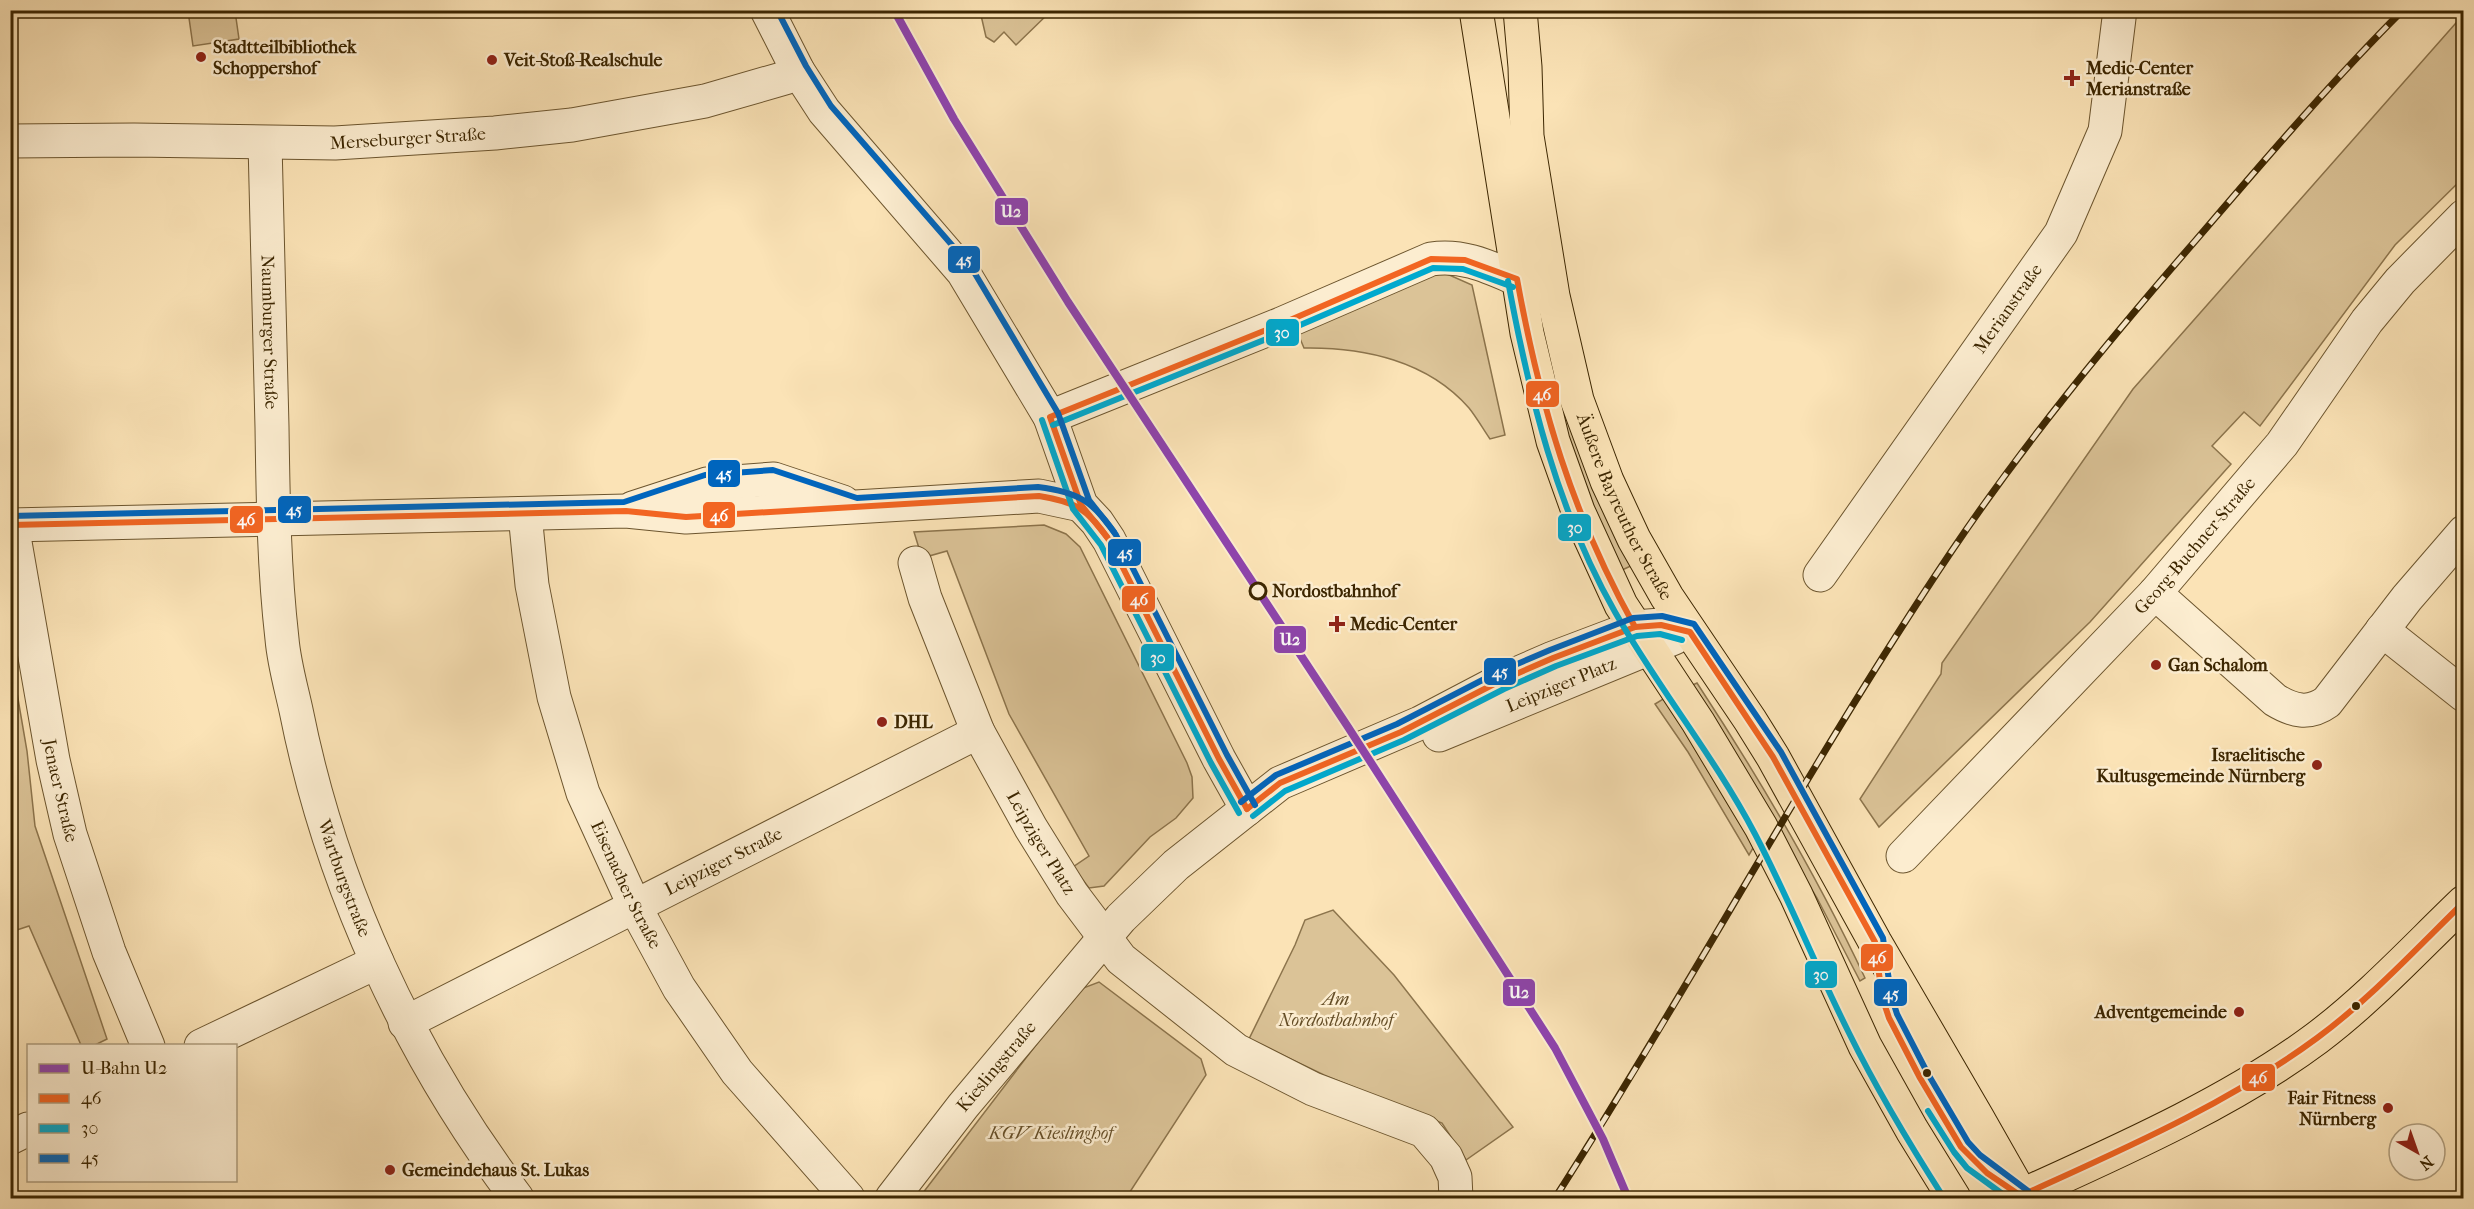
<svg xmlns="http://www.w3.org/2000/svg" width="2474" height="1209" font-family="'IM FELL French Canon',serif">
	<style>
		.green { fill: #dbc397; stroke: #8c744c; stroke-width: 1.5 }
		.lines { fill: none; stroke-linecap: round; stroke-linejoin: round }
		.minor-casing { stroke: #6c552e; stroke-width: 35 }
		.major-casing { stroke: #3c2601; stroke-width: 35 }
		.minor { stroke: #fcedd0; stroke-width: 33 }
		.major { stroke: #fbe3b6; stroke-width: 33 }
		.rail-casing { stroke: #3c2601; stroke-width: 7 }
		.rail { stroke: #fcedd0; stroke-width: 4.5; stroke-dasharray: 14; stroke-linecap: butt }
		.bus-1-casing { stroke: #fcedd0; stroke-width: 10 }
		.bus-2-casing { stroke: #fcedd0; stroke-width: 10 }
		.bus-3-casing { stroke: #fcedd0; stroke-width: 10 }
		.bus-1 { stroke: #f26522; stroke-width: 6 }
		.bus-2 { stroke: #00a9ce; stroke-width: 6 }
		.bus-3 { stroke: #0065bd; stroke-width: 6 }
		.metro-1-casing { stroke: #fcedd0; stroke-width: 12 }
		.metro-1 { stroke: #8e44ad; stroke-width: 8 }
		.poi-dot { fill: #8f2418; stroke: #fcedd0; stroke-width: 2 }
		.stop-dot { fill: #fcedd0; stroke: #3c2601; stroke-width: 3 }
		.bus-dot { fill: #3c2601; stroke: #fcedd0; stroke-width: 2 }
		.labels { text-anchor: middle; stroke-width: 5; stroke-linejoin: round; paint-order: stroke }
		.poi-label { font-size: 18px; font-weight: bold; fill: #3c2601; stroke: #fcedd0; text-anchor: start }
		.street-label { font-size: 18px; fill: #3c2601; stroke: #fcedd0 }
		.stop-label { font-size: 18px; font-weight: bold; fill: #3c2601; stroke: #fcedd0; text-anchor: start }
		.park-label { font-size: 18px; font-style: italic; fill: #644d26; stroke: #fcedd0 }
		.line-badge { stroke: #fcedd0; stroke-width: 2 }
		.badge-label { font-size: 16px; text-anchor: middle; font-weight: bold; fill: #fff }
	</style>
	<rect width="100%" height="100%" fill="#fbe3b6"/>
	<filter id="stains"><feTurbulence type="fractalNoise" baseFrequency=".00333" numOctaves="4"/><feColorMatrix values="0 0 0 0 .2 0 0 0 0 .09 0 0 0 0 .02 0 0 0 .5 -.17"/></filter>
	<radialGradient id="worn" r=".72"><stop offset=".6" stop-color="#630" stop-opacity="0"/><stop offset="1" stop-color="#630" stop-opacity=".3"/></radialGradient>
	<g class="green">
		<path d="M 188,11 L 235,11 L 239,39 L 193,46 Z"/>
		<path d="M 980,11 L 981,10 L 1051,11 L 1016,45 L 1004,32 L 994,42 L 986,37 Z"/>
		<path d="M 2463,15 L 2463,178 L 2395,245 L 2260,426 L 2244,412 L 2212,446 L 2231,464 L 2090,622 L 1879,827 L 1860,799 L 1941,674 L 1942,663 L 2133,389 Z"/>
		<path d="M 1525,205 L 1637,563 L 1618,572 L 1583,489 L 1536,322 Z"/>
		<path d="M 1438,270 L 1472,285 L 1505,435 L 1490,439 C 1483,429 1477,418 1469,408 C 1428,361 1364,347 1304,348 L 1296,329 Z"/>
		<path d="M 1044,525 L 1066,534 L 1080,547 L 1187,763 L 1192,777 L 1193,798 L 1176,818 L 1150,837 L 1104,886 L 1089,888 L 1073,867 L 1089,856 L 1009,714 L 947,551 L 922,558 L 914,532 Z"/>
		<path d="M 11,658 L 27,751 L 35,826 L 107,1039 L 95,1045 L 81,1045 L 29,926 L 11,932 Z"/>
		<path d="M 1697,683 C 1758,776 1818,878 1865,978 L 1860,981 L 1817,898 L 1688,687 Z"/>
		<path d="M 1668,696 L 1756,843 L 1749,855 L 1688,752 L 1655,704 Z"/>
		<path d="M 1333,910 L 1394,975 L 1513,1127 L 1466,1160 L 1442,1123 L 1324,1075 L 1249,1039 L 1295,945 L 1305,920 Z"/>
		<path d="M 1099,982 L 1201,1059 L 1206,1075 L 1126,1198 L 919,1198 L 1078,990 Z"/>
	</g>
	<g class="lines">
		<defs>
			<g id="minor">
				<path d="M 767,10 L 798,71 L 824,111 L 963,272 L 1050,417 L 1081,505 L 1097,522 L 1109,540 L 1219,759 L 1247,809"/>
				<path id="s1" d="M 10,141 L 134,140 L 335,143 L 495,133 L 572,125 L 705,101 L 785,78 L 798,71"/>
				<path id="s2" d="M 265,143 C 267,238 269,333 272,427 C 273,498 274,569 282,639 C 284,663 291,687 296,710 C 331,886 409,1055 517,1198"/>
				<path d="M 1050,417 L 1281,324 L 1431,259 C 1463,254 1489,267 1517,279"/>
				<path d="M 633,508 L 707,484 L 774,479 L 843,502"/>
				<path id="s3" d="M 525,514 L 532,585 L 554,697 L 583,793 L 635,907 L 679,988 L 737,1072 L 848,1198"/>
				<path d="M 10,525 L 626,511 L 686,517 L 1039,496 L 1081,505"/>
				<path id="s4" d="M 12,525 L 53,760 L 70,834 L 109,952 L 148,1046"/>
				<path id="s5" d="M 915,563 L 925,598 L 978,732 L 1031,828 L 1072,894 L 1121,959 L 1236,1050 L 1313,1089 L 1424,1131 L 1446,1157 L 1455,1177 L 1456,1198"/>
				<path id="s6" d="M 1820,575 L 2061,233 L 2105,131 L 2120,10"/>
				<path d="M 2155,593 L 2275,700 C 2293,711 2309,715 2327,702 L 2407,598 L 2464,532"/>
				<path d="M 2382,630 L 2464,695"/>
				<path id="s7" d="M 1439,735 L 1674,638"/>
				<path id="s8" d="M 1903,856 L 2155,593 L 2282,444 L 2367,321 L 2400,281 L 2464,216"/>
				<path id="s9" d="M 405,1023 L 978,732"/>
				<path d="M 201,1046 L 377,962"/>
				<path d="M 10,1138 L 28,1129"/>
				<path id="s10" d="M 892,1198 L 963,1106 L 1121,918 L 1176,865 L 1280,783 L 1420,723 L 1500,681 L 1553,658 L 1635,627 L 1661,625 L 1690,632"/>
			</g>
			<g id="major">
				<path d="M 1476,10 L 1527,333 L 1553,441 L 1578,511 L 1621,605 L 1698,722 L 1761,827 L 1796,895 L 1865,1046 L 1912,1130 L 1954,1198"/>
				<path id="s11" d="M 1520,10 L 1525,67 L 1527,136 L 1553,296 L 1577,400 L 1607,481 L 1634,539 L 1667,597 L 1750,720 L 1773,757 L 1875,942 L 1977,1117 L 2023,1198"/>
				<path d="M 2016,1198 C 2115,1153 2230,1103 2317,1038 C 2370,998 2416,948 2464,902"/>
			</g>
		</defs>
		<use href="#minor" class="minor-casing"/>
		<use href="#major" class="major-casing"/>
		<use href="#minor" class="minor"/>
		<use href="#major" class="major"/>
		<defs>
			<path id="rail" d="M 1555,1198 C 1691,986 1810,762 1951,552 C 2025,442 2109,340 2196,240 C 2263,162 2330,83 2403,10"/>
		</defs>
		<use href="#rail" class="rail-casing"/>
		<use href="#rail" class="rail"/>
		<defs>
			<g id="bus-1">
				<path d="M 10,525 L 626,511 L 686,517 L 1039,496 C 1076,502 1088,509 1109,540 L 1219,759 L 1247,809"/>
				<path d="M 1107,537 L 1081,505 L 1050,417 L 1281,324 L 1431,259 L 1465,260 L 1517,279 C 1540,406 1572,514 1635,627"/>
				<path d="M 1247,809 L 1280,783 L 1401,732 L 1500,681 L 1553,658 L 1635,627 L 1661,625 L 1690,632 L 1773,757 L 1875,942 L 1882,997 L 1889,1018 L 1920,1078 L 1961,1147 L 1987,1173 L 2021,1196"/>
				<path d="M 2016,1198 C 2119,1151 2225,1106 2317,1038 C 2370,999 2416,949 2464,902"/>
			</g>
			<g id="bus-2">
				<path d="M 1508,281 C 1529,395 1557,510 1615,612 C 1658,688 1714,756 1755,834 C 1789,899 1816,967 1849,1033 C 1877,1090 1910,1145 1944,1198"/>
				<path d="M 1042,420 L 1073,509 L 1101,545 L 1211,763 L 1239,813"/>
				<path d="M 1053,425 L 1284,332 L 1433,268 L 1463,269 L 1513,287"/>
				<path d="M 1253,816 L 1285,791 L 1404,740 L 1504,689 L 1556,666 L 1637,636 L 1660,634 L 1682,640"/>
				<path d="M 1928,1111 L 1954,1152 L 1967,1168 L 2008,1198"/>
			</g>
			<g id="bus-3">
				<path d="M 777,10 L 806,66 L 831,106 L 971,267 L 1058,413 L 1089,500 L 1114,532"/>
				<path d="M 10,516 L 624,502 L 705,475 L 773,470 L 857,498 L 1038,487 C 1079,492 1094,502 1116,535 L 1227,755 L 1255,805"/>
				<path d="M 1241,802 L 1276,775 L 1397,724 L 1496,673 L 1550,650 L 1633,618 L 1662,616 L 1694,624 L 1781,752 L 1883,938 L 1891,995 L 1897,1014 L 1928,1074 L 1968,1142 L 1980,1155 L 2028,1191"/>
			</g>
		</defs>
		<use href="#bus-1" class="bus-1-casing"/>
		<use href="#bus-2" class="bus-2-casing"/>
		<use href="#bus-3" class="bus-3-casing"/>
		<use href="#bus-1" class="bus-1"/>
		<use href="#bus-2" class="bus-2"/>
		<use href="#bus-3" class="bus-3"/>
		<defs>
			<path id="metro-1" d="M 894,10 L 954,119 L 1068,302 L 1348,727 L 1555,1048 L 1603,1139 L 1628,1198"/>
		</defs>
		<use href="#metro-1" class="metro-1-casing"/>
		<use href="#metro-1" class="metro-1"/>
	</g>
	<g class="poi-dot">
		<circle cx="201" cy="57" r="6"/>
		<circle cx="492" cy="60" r="6"/>
		<path d="M2069 69h6v6h6v6h-6v6h-6v-6h-6v-6h6z"/>
		<path d="M1334 615h6v6h6v6h-6v6h-6v-6h-6v-6h6z"/>
		<circle cx="2156" cy="665" r="6"/>
		<circle cx="882" cy="722" r="6"/>
		<circle cx="2317" cy="765" r="6"/>
		<circle cx="2239" cy="1012" r="6"/>
		<circle cx="2388" cy="1108" r="6"/>
		<circle cx="390" cy="1170" r="6"/>
	</g>
	<circle class="stop-dot" cx="1258" cy="591" r="8"/>
	<g class="bus-dot">
		<circle cx="2356" cy="1006" r="5"/>
		<circle cx="1927" cy="1073" r="5"/>
	</g>
	<g class="labels">
		<g class="poi-label">
			<text x="213" y="53">Stadtteilbibliothek<tspan x="213" dy="21">Schoppershof</tspan></text>
			<text x="504" y="66">Veit-Stoß-Realschule</text>
			<text x="2086" y="74">Medic-Center<tspan x="2086" dy="21">Merianstraße</tspan></text>
			<text x="1350" y="630">Medic-Center</text>
			<text x="2168" y="671">Gan Schalom</text>
			<text x="894" y="728">DHL</text>
			<text x="2305" y="761" text-anchor="end">Israelitische<tspan x="2305" dy="21">Kultusgemeinde Nürnberg</tspan></text>
			<text x="2227" y="1018" text-anchor="end">Adventgemeinde</text>
			<text x="2376" y="1104" text-anchor="end">Fair Fitness<tspan x="2376" dy="21">Nürnberg</tspan></text>
			<text x="402" y="1176">Gemeindehaus St. Lukas</text>
		</g>
		<g class="street-label">
			<text dy="6" stroke="none"><textPath href="#s1" startOffset="398">Merseburger Straße</textPath></text>
			<text dy="6" stroke="none"><textPath href="#s6" startOffset="326">Merianstraße</textPath></text>
			<text dy="6" stroke="none"><textPath href="#s2" startOffset="189">Naumburger Straße</textPath></text>
			<text dy="6" stroke="none"><textPath href="#s11" startOffset="512">Äußere Bayreuther Straße</textPath></text>
			<text dy="6" stroke="none"><textPath href="#s8" startOffset="426">Georg-Buchner-Straße</textPath></text>
			<text dy="6" stroke="none"><textPath href="#s7" startOffset="132">Leipziger Platz</textPath></text>
			<text dy="6" stroke="none"><textPath href="#s4" startOffset="270">Jenaer Straße</textPath></text>
			<text dy="6" stroke="none"><textPath href="#s5" startOffset="308">Leipziger Platz</textPath></text>
			<text dy="6" stroke="none"><textPath href="#s9" startOffset="357">Leipziger Straße</textPath></text>
			<text dy="6" stroke="none"><textPath href="#s2" startOffset="744">Wartburgstraße</textPath></text>
			<text dy="6" stroke="none"><textPath href="#s3" startOffset="387">Eisenacher Straße</textPath></text>
			<text dy="6" stroke="none"><textPath href="#s10" startOffset="168">Kieslingstraße</textPath></text>
		</g>
		<g class="stop-label">
			<text x="1272" y="597">Nordostbahnhof</text>
		</g>
		<g class="park-label">
			<text x="1336" y="1005">Am<tspan x="1336" dy="21">Nordostbahnhof</tspan></text>
			<text x="1051" y="1139">KGV Kieslinghof</text>
		</g>
	</g>
	<g class="line-badge">
		<rect x="994" y="197" width="35" height="29" rx="6" fill="#8e44ad"/>
		<rect x="947" y="245" width="34" height="29" rx="6" fill="#0065bd"/>
		<rect x="1265" y="318" width="35" height="29" rx="6" fill="#00a9ce"/>
		<rect x="1525" y="380" width="35" height="28" rx="6" fill="#f26522"/>
		<rect x="707" y="459" width="34" height="29" rx="6" fill="#0065bd"/>
		<rect x="277" y="495" width="35" height="29" rx="6" fill="#0065bd"/>
		<rect x="702" y="501" width="34" height="28" rx="6" fill="#f26522"/>
		<rect x="229" y="505" width="35" height="29" rx="6" fill="#f26522"/>
		<rect x="1557" y="513" width="35" height="29" rx="6" fill="#00a9ce"/>
		<rect x="1107" y="538" width="35" height="29" rx="6" fill="#0065bd"/>
		<rect x="1121" y="585" width="35" height="28" rx="6" fill="#f26522"/>
		<rect x="1273" y="625" width="34" height="29" rx="6" fill="#8e44ad"/>
		<rect x="1140" y="643" width="35" height="29" rx="6" fill="#00a9ce"/>
		<rect x="1483" y="657" width="34" height="29" rx="6" fill="#0065bd"/>
		<rect x="1860" y="943" width="34" height="29" rx="6" fill="#f26522"/>
		<rect x="1804" y="960" width="34" height="29" rx="6" fill="#00a9ce"/>
		<rect x="1502" y="978" width="34" height="29" rx="6" fill="#8e44ad"/>
		<rect x="1873" y="978" width="35" height="29" rx="6" fill="#0065bd"/>
		<rect x="2241" y="1063" width="35" height="29" rx="6" fill="#f26522"/>
	</g>
	<g class="badge-label">
		<text x="1011" y="217">U2</text>
		<text x="964" y="265">45</text>
		<text x="1282" y="338">30</text>
		<text x="1542" y="400">46</text>
		<text x="724" y="479">45</text>
		<text x="294" y="515">45</text>
		<text x="719" y="521">46</text>
		<text x="246" y="525">46</text>
		<text x="1575" y="533">30</text>
		<text x="1125" y="558">45</text>
		<text x="1139" y="605">46</text>
		<text x="1290" y="645">U2</text>
		<text x="1158" y="663">30</text>
		<text x="1500" y="677">45</text>
		<text x="1877" y="963">46</text>
		<text x="1821" y="980">30</text>
		<text x="1519" y="998">U2</text>
		<text x="1891" y="999">45</text>
		<text x="2258" y="1083">46</text>
	</g>
	<rect width="2474" height="1209" fill="none" stroke="#fbe3b6" stroke-width="36"/>
	<rect x="12" y="12" width="2450" height="1185" fill="none" stroke="#3c2601" stroke-width="3"/>
	<rect x="18" y="18" width="2438" height="1173" fill="none" stroke="#3c2601" stroke-width="1.5"/>
	<rect x="27" y="1044" width="210" height="138" fill="#fcedd0" stroke="#af9d7d" stroke-width="1.5"/>
	<rect x="39" y="1064" width="30" height="9" fill="#8e44ad" stroke="#af9d7d" stroke-width="1.5"/>
	<text x="81" y="1074" font-size="18" fill="#3c2601">U-Bahn U2</text>
	<rect x="39" y="1094" width="30" height="9" fill="#f26522" stroke="#af9d7d" stroke-width="1.5"/>
	<text x="81" y="1104" font-size="18" fill="#3c2601">46</text>
	<rect x="39" y="1124" width="30" height="9" fill="#00a9ce" stroke="#af9d7d" stroke-width="1.5"/>
	<text x="81" y="1134" font-size="18" fill="#3c2601">30</text>
	<rect x="39" y="1154" width="30" height="9" fill="#0065bd" stroke="#af9d7d" stroke-width="1.5"/>
	<text x="81" y="1164" font-size="18" fill="#3c2601">45</text>
	<g transform="translate(2417 1152) rotate(140)"><circle r="28" fill="#fcedd0" stroke="#af9d7d" stroke-width="1.5"/>
	<path d="M0-4.5L10 22L0 15L-10 22Z" fill="#8f2418"/>
	<text y="-9" font-size="16" font-weight="bold" text-anchor="middle" fill="#3c2601">N</text>
	</g>
	<rect width="100%" height="100%" filter="url(#stains)"/>
	<rect width="100%" height="100%" fill="url(#worn)"/>
</svg>
